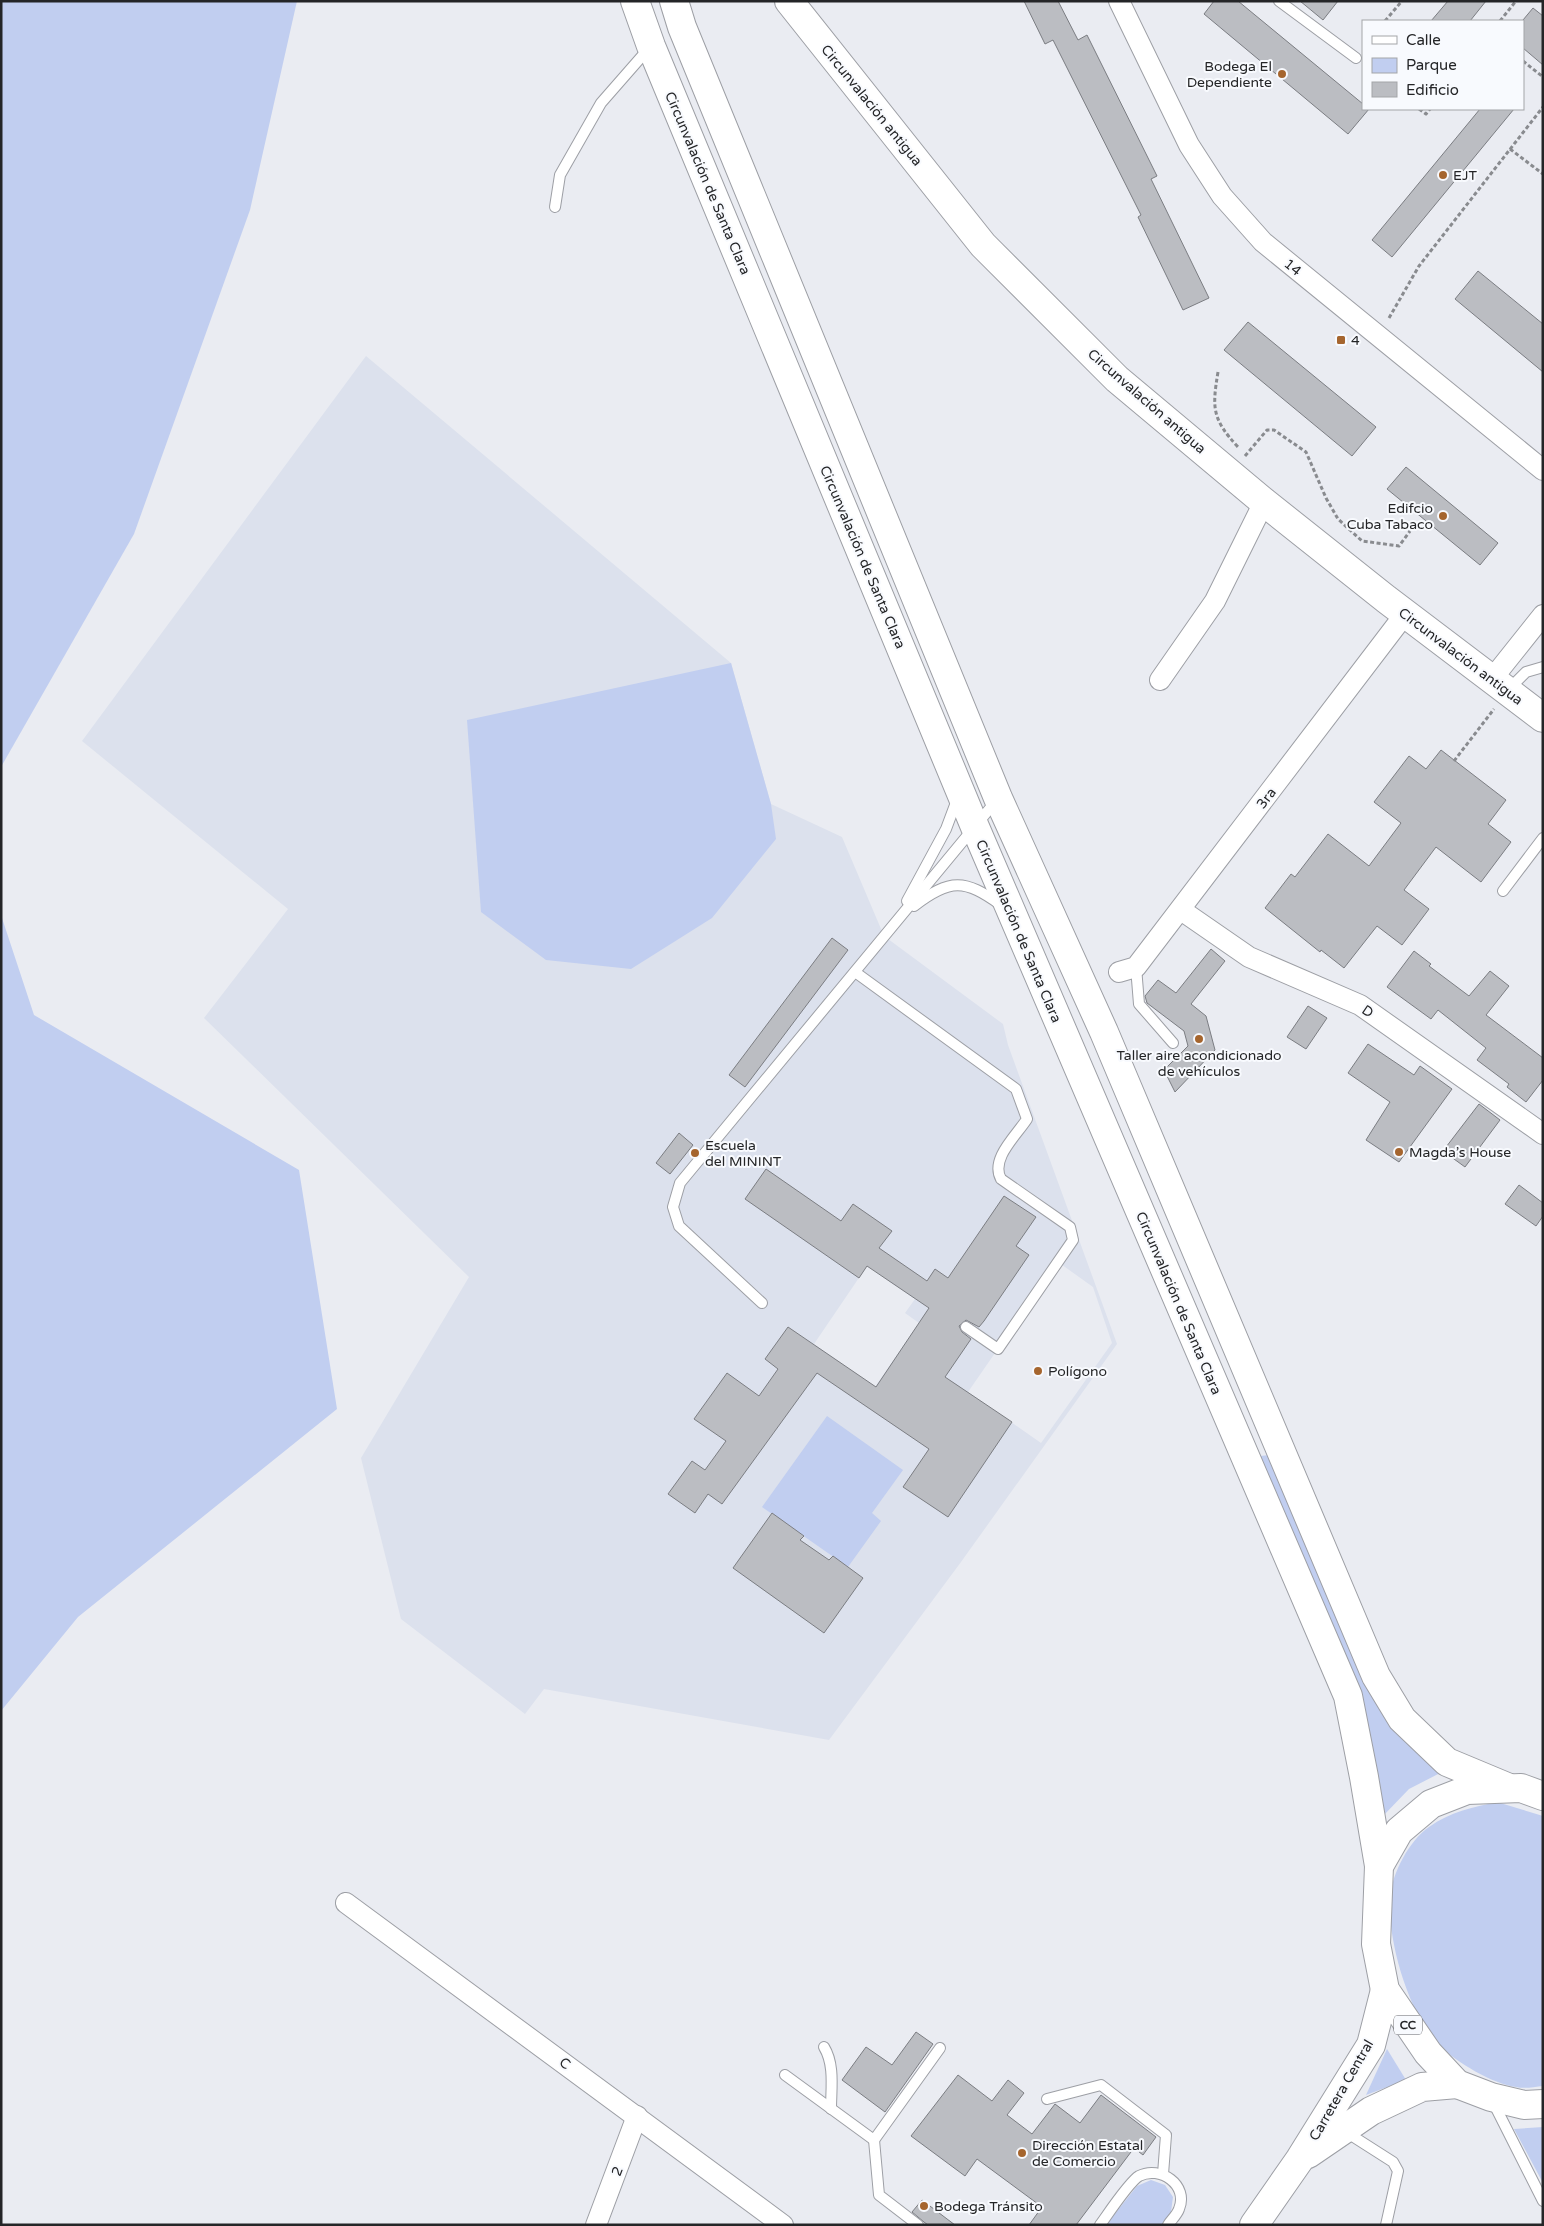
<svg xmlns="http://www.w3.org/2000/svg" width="1544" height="2226" font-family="'Varela Round',sans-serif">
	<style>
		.built { fill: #dce1ed; fill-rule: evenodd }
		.green { fill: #c1cef0 }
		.building { fill: #bbbdc2; stroke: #7b7d82 }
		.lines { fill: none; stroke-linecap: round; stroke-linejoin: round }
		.lane-casing { stroke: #9d9fa5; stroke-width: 12 }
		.street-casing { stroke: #9d9fa5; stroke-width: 22 }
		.secondary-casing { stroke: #9d9fa5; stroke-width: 30 }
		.primary-casing { stroke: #9d9fa5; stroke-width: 30 }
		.highway-casing { stroke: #9d9fa5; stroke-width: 30 }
		.path { stroke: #898b8f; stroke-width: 3; stroke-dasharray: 4 2.5; stroke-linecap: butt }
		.lane { stroke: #fff; stroke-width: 10 }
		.street { stroke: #fff; stroke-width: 20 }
		.secondary { stroke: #fff; stroke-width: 28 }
		.primary { stroke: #fff; stroke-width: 28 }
		.highway { stroke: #fff; stroke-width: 28 }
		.poi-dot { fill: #a5652e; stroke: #f8fafe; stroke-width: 2 }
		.labels { text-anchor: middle; stroke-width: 4; stroke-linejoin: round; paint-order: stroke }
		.shield { fill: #f8fafe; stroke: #646568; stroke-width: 1 }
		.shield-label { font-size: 12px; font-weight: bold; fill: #242527 }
		.poi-label { font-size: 14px; fill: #242527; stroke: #f8fafe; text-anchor: start }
		.street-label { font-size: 14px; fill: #242527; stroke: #f8fafe }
	</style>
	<rect width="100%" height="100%" fill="#eaecf2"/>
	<path class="built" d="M 366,356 L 731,663 L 771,804 L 842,837 L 884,936 L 1003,1024 L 1008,1045 L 1117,1344 L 961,1562 L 829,1740 L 544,1689 L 525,1714 L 401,1619 L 361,1458 L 469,1277 L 204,1018 L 288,909 L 82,741 ZM 1058,1262 L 1093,1287 L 1112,1343 L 1041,1443 L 968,1392 ZM 867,1266 L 915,1299 L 905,1313 L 919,1323 L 875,1387 L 814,1344 Z"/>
	<g class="green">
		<path d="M 1,1 L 297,1 L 250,210 L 134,534 L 1,767 Z"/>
		<path d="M 731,663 L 771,804 L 776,839 L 712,918 L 631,969 L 546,960 L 481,912 L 467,720 Z"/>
		<path d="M 1,915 L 34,1015 L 299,1170 L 337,1409 L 78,1617 L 1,1711 Z"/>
		<path d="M 827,1416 L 903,1470 L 872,1513 L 881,1521 L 848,1567 L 762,1507 Z"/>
		<path d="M 1270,1455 L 1444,1771 L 1409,1789 L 1383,1816 L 1349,1667 L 1260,1456 Z"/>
		<path d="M 1497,1802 L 1543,1816 L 1543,2086 C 1534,2087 1524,2089 1516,2087 C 1493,2084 1456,2062 1440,2046 C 1409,2016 1387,1940 1390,1898 C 1392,1873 1409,1841 1429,1827 C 1450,1812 1473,1807 1497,1802 Z"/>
		<path d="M 1387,2049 L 1406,2080 L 1366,2095 Z"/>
		<path d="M 1543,2127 L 1543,2183 L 1514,2129 Z"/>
		<path d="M 1151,2180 L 1165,2185 L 1173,2197 L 1171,2212 L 1161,2225 L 1106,2225 L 1137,2186 Z"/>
	</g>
	<g class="building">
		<path d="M 1024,1 L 1058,1 L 1078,40 L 1087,35 L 1157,176 L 1151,179 L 1209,298 L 1183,310 L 1138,217 L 1141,215 L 1053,40 L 1045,44 Z"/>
		<path d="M 1214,1 L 1238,1 L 1363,104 L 1363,109 L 1369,109 L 1348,134 L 1204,14 Z"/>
		<path d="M 1300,1 L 1338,1 L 1323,20 Z"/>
		<path d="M 1448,1 L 1486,1 L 1470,21 L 1431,21 Z"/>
		<path d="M 1533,8 L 1543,16 L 1543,65 L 1523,48 L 1523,20 Z"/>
		<path d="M 1480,109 L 1514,109 L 1392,257 L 1372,240 Z"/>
		<path d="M 1478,271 L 1543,324 L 1543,372 L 1455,299 Z"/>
		<path d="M 1248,322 L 1376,427 L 1352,456 L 1224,350 Z"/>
		<path d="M 1406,467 L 1498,543 L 1480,565 L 1387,489 Z"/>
		<path d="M 1441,750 L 1506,800 L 1488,824 L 1511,842 L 1481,882 L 1436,847 L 1404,890 L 1429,909 L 1402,945 L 1377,926 L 1344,968 L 1321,950 L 1320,952 L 1265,908 L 1291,874 L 1295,877 L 1328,834 L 1369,866 L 1401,823 L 1374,802 L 1409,756 L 1426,769 Z"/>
		<path d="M 832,938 L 848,950 L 745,1087 L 729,1075 Z"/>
		<path d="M 1211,949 L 1225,961 L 1191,1004 L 1206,1016 L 1215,1050 L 1175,1092 L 1164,1070 L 1188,1046 L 1184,1031 L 1147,1003 L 1145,996 L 1158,980 L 1176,993 Z"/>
		<path d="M 1414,951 L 1431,964 L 1429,966 L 1469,996 L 1490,971 L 1509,986 L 1486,1015 L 1543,1058 L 1543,1080 L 1526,1102 L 1507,1087 L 1509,1084 L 1477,1060 L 1486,1048 L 1438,1010 L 1431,1019 L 1387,987 Z"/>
		<path d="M 1308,1006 L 1327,1018 L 1306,1049 L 1287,1037 Z"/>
		<path d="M 1368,1044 L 1414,1075 L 1420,1066 L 1452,1089 L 1399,1162 L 1366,1140 L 1390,1102 L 1348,1073 Z"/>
		<path d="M 1479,1104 L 1500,1120 L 1465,1167 L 1443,1151 Z"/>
		<path d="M 679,1133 L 693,1145 L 670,1174 L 656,1163 Z"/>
		<path d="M 766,1169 L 841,1221 L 853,1204 L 892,1231 L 879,1248 L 927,1281 L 935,1269 L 948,1278 L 1004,1196 L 1036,1217 L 1016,1246 L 1029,1255 L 984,1321 L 979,1327 L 966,1320 L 959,1326 L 962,1332 L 971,1339 L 945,1377 L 1012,1422 L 948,1517 L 903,1487 L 929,1449 L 817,1373 L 722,1504 L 708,1494 L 695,1513 L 668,1494 L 692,1461 L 705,1470 L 726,1441 L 694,1419 L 727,1373 L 759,1396 L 778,1369 L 765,1359 L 788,1327 L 876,1387 L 929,1308 L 867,1266 L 859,1278 L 745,1199 Z"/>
		<path d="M 1519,1185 L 1543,1203 L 1543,1216 L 1536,1226 L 1505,1204 Z"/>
		<path d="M 772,1513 L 804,1536 L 800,1540 L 829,1560 L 833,1556 L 863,1578 L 824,1633 L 733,1568 Z"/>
		<path d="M 916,2032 L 933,2044 L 885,2112 L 842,2080 L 866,2047 L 892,2065 Z"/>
		<path d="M 958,2075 L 992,2101 L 1008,2080 L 1024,2093 L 1007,2115 L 1032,2134 L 1055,2104 L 1080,2123 L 1101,2095 L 1156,2137 L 1143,2155 L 1134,2148 L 1076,2225 L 1029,2225 L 1042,2207 L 977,2159 L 965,2176 L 911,2136 Z"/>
		<path d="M 922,2200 L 955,2225 L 928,2225 L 924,2222 L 912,2212 Z"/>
	</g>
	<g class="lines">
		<defs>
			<g id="lane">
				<path d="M 1279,1 L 1356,58"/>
				<path d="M 555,207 L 560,175 L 601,103 L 650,47"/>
				<path d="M 1508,690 L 1526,672 L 1543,667"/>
				<path d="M 1503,891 L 1543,838"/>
				<path d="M 907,901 L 946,829 L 958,797"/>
				<path d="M 914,906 C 950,878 965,879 1001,905"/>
				<path d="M 1136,967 L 1139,1004 L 1173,1043"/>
				<path d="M 855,972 L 1016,1089 L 1027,1119 C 1016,1136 990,1159 1001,1179 L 1070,1227 L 1073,1240 L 998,1349 L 966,1327"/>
				<path d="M 762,1303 L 679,1226 L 673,1207 L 680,1183 L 996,801"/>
				<path d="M 824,2047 C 835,2065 831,2089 831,2109"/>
				<path d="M 785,2075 L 874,2140 L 940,2048"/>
				<path d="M 1047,2099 L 1101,2085 L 1166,2135 L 1163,2174"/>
				<path d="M 1493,2102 L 1543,2201"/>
				<path d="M 1346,2132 L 1393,2162 L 1398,2171 L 1386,2225"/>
				<path d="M 874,2140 L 879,2195 L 918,2225"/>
				<path d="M 1100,2225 C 1108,2214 1129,2182 1139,2176 C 1160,2165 1189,2185 1179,2209 C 1177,2215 1171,2220 1168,2225"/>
			</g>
			<g id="street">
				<path d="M 1119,1 L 1189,145 L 1222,196 L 1263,242 L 1543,470"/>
				<path d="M 1492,679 L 1543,615"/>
				<path d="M 1160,680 L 1215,601 L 1264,502"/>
				<path d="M 1181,910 L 1249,957 L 1360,1005 L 1543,1134"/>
				<path d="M 1119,972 L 1136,967 L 1405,614"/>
				<path d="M 346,1903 L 783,2225"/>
				<path d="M 596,2225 L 637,2116"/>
			</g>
			<path id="secondary" d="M 789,1 L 983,245 L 1117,379 L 1264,502 L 1386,599 L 1543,718"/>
			<g id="primary">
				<path d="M 1308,2154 L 1371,2111 L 1422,2087 L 1457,2084"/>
				<path d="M 1254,2225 L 1300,2159 L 1371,2045 L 1385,1990"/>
			</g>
			<g id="highway">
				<path d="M 635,1 L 651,46 L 975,827 L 1348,1696 L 1364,1777 L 1379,1866"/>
				<path d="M 674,1 L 682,27 L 998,798 L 1104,1032 L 1376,1676 L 1402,1719 L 1447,1762 L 1507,1787"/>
				<path d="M 1543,1796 L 1521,1788 L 1467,1790 L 1431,1804 L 1399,1831 L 1379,1866 L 1376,1944 L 1385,1990 L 1428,2053 L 1457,2084 L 1491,2097 L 1524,2105 L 1543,2104"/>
			</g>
		</defs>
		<use href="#lane" class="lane-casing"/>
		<use href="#street" class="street-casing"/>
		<use href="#secondary" class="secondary-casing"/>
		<use href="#primary" class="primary-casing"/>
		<use href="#highway" class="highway-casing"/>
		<g class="path">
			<path d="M 1385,21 L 1402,1"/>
			<path d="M 1500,21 L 1516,1"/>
			<path d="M 1523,61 L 1543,77"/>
			<path d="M 1419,109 L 1426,114 L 1430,109"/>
			<path d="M 1510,149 L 1543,174"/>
			<path d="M 1389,318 L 1419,266 L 1543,107"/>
			<path d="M 1218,372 C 1212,408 1212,419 1238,447"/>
			<path d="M 1245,456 L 1267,430 L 1274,430 L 1306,452 L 1326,498 L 1338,519 L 1362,541 L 1399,546 L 1410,531"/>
			<path d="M 1454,761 L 1494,709"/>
		</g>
		<use href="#lane" class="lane"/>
		<use href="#street" class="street"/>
		<use href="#secondary" class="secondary"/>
		<use href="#primary" class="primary"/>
		<use href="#highway" class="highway"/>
	</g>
	<g class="poi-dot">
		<circle cx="1282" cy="74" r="5"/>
		<circle cx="1443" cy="175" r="5"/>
		<rect x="1336" y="335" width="10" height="10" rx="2.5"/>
		<circle cx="1443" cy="516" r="5"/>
		<circle cx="1199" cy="1039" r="5"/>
		<circle cx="1399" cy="1152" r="5"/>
		<circle cx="695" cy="1153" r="5"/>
		<circle cx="1038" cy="1371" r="5"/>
		<circle cx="1022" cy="2153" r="5"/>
		<circle cx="924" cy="2206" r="5"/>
	</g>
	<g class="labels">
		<rect class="shield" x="1394" y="2015.5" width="28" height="19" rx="4"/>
		<g class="shield-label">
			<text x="1408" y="2029">CC</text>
		</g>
		<g class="poi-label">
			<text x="1272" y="71" text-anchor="end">Bodega El<tspan x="1272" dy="16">Dependiente</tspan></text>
			<text x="1453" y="180">EJT</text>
			<text x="1351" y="345">4</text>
			<text x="1433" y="513" text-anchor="end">Edifcio<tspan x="1433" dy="16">Cuba Tabaco</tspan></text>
			<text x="1199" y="1060" text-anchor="middle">Taller aire acondicionado<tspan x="1199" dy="16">de vehículos</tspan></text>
			<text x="705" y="1150">Escuela<tspan x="705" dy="16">del MININT</tspan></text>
			<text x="1409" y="1157">Magda’s House</text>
			<text x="1048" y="1376">Polígono</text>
			<text x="1032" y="2150">Dirección Estatal<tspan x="1032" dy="16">de Comercio</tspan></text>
			<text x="934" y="2211">Bodega Tránsito</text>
		</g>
		<g class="street-label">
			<text transform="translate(872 105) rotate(51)" y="5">Circunvalación antigua</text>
			<text transform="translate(708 183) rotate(67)" y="5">Circunvalación de Santa Clara</text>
			<text transform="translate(1293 267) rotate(39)" y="5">14</text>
			<text transform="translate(1147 401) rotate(41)" y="5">Circunvalación antigua</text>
			<text transform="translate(863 557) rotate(67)" y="5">Circunvalación de Santa Clara</text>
			<text transform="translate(1461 656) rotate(37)" y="5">Circunvalación antigua</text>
			<text transform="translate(1266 798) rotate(-53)" y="5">3ra</text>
			<text transform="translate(1019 931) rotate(67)" y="5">Circunvalación de Santa Clara</text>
			<text transform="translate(1368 1011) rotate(34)" y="5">D</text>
			<text transform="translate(1179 1303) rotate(67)" y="5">Circunvalación de Santa Clara</text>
			<text transform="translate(565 2063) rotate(36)" y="5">C</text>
			<text transform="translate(1341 2090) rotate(-60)" y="5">Carretera Central</text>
			<text transform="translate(617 2171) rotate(-69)" y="5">2</text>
		</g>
	</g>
	<rect width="1544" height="2226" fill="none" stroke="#242527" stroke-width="5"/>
	<rect x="1362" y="20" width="162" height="90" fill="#f8fafe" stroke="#a3a5a8"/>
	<rect x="1372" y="36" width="25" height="8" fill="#ffffff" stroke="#a3a5a8"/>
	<text x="1406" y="45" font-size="15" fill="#242527">Calle</text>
	<rect x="1372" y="58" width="25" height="15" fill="#c1cef0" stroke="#a3a5a8"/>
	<text x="1406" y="70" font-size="15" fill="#242527">Parque</text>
	<rect x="1372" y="82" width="25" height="15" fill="#bbbdc2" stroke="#a3a5a8"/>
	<text x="1406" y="95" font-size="15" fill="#242527">Edificio</text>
</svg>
